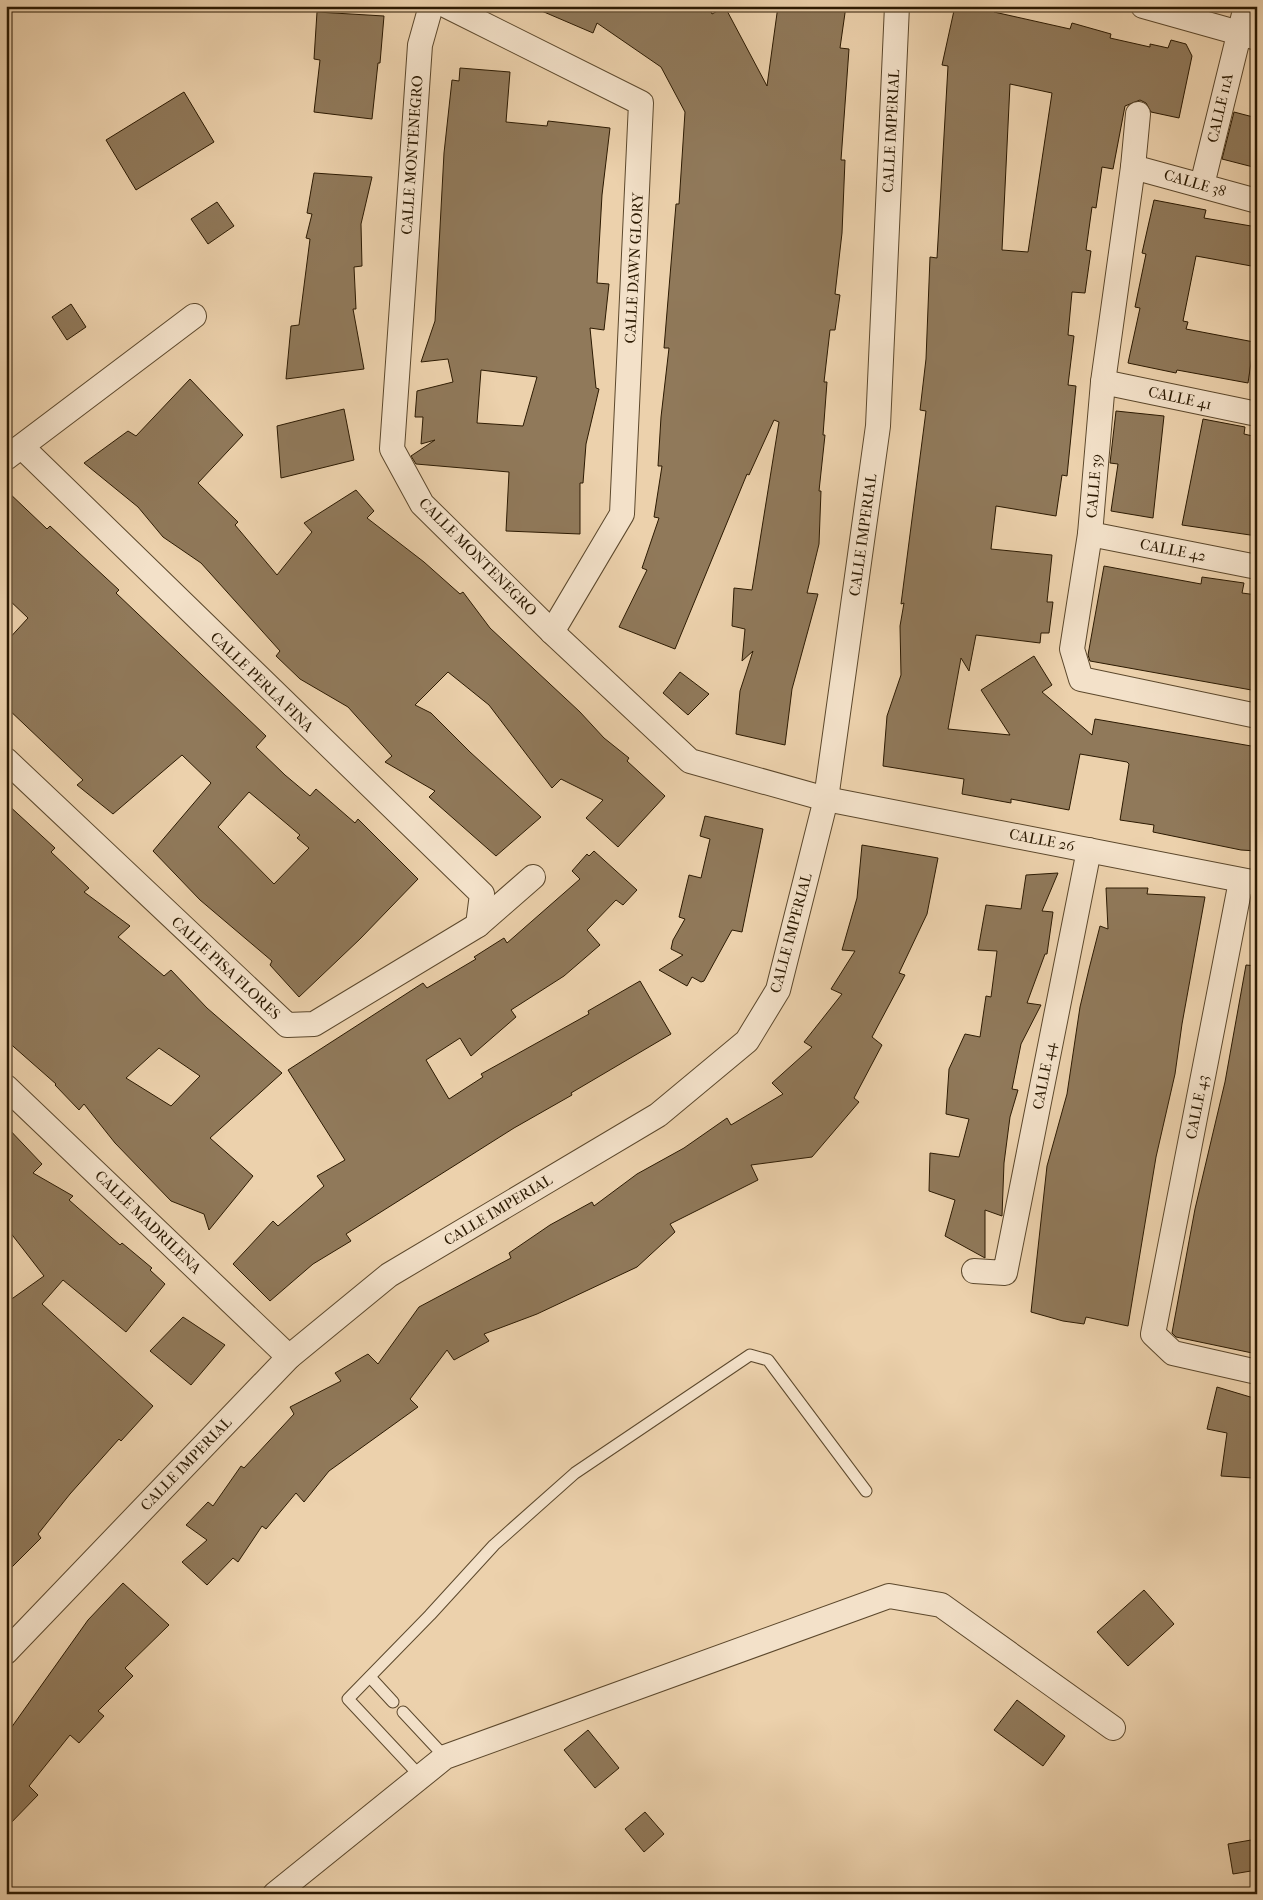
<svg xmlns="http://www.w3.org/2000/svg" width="1263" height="1900" font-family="'IM FELL French Canon',serif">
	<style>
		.building { fill: #90795a; stroke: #2c1a02; fill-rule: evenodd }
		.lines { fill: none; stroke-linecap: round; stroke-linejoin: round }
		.service-casing { stroke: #5c482c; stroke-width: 13 }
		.minor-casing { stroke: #5c482c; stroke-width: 26 }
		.service { stroke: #f3e1c9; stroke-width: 11 }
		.minor { stroke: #f3e1c9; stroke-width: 24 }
		.labels { text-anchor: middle; stroke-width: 4; stroke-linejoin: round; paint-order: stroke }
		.street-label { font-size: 15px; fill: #2c1a02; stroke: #f3e1c9 }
	</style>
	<rect width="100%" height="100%" fill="#ecd1ac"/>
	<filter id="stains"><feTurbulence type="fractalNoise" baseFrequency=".004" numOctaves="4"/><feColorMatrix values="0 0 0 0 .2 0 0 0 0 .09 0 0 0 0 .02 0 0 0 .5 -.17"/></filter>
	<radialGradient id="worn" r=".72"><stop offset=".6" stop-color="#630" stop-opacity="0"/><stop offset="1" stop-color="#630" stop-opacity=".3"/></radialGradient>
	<g class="building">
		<path d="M 530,6 L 708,6 L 712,14 L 725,7 L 767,86 L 778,6 L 846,6 L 840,48 L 849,49 L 841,160 L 845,160 L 842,233 L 835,294 L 840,295 L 835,330 L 830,330 L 824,382 L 827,382 L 823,435 L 825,435 L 819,491 L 821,491 L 819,544 L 807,593 L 818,594 L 792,689 L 785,745 L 736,734 L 740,691 L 753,651 L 742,661 L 745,629 L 732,626 L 734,588 L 752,590 L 779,422 L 774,420 L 749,475 L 747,474 L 675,649 L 619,627 L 647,570 L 642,568 L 659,518 L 654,517 L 662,466 L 658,466 L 661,417 L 669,348 L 664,348 L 676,204 L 679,204 L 685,112 L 661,67 L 597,23 L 593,33 Z"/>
		<path d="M 955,6 L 995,6 L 994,12 L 1070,29 L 1072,23 L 1111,34 L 1110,38 L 1150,47 L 1150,44 L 1168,48 L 1171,40 L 1186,44 L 1192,56 L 1179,118 L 1151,112 L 1146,103 L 1140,100 L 1125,106 L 1113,169 L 1102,167 L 1096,208 L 1092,207 L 1086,250 L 1091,251 L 1085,293 L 1072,292 L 1068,335 L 1074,336 L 1068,385 L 1076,386 L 1067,476 L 1062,475 L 1056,516 L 996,506 L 991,549 L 1052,555 L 1047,602 L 1053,602 L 1049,633 L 1041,633 L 1040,643 L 976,635 L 969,671 L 961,658 L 948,729 L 1010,735 L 981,690 L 1034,656 L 1052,685 L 1042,692 L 1092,735 L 1095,719 L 1257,747 L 1257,851 L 1241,850 L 1153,832 L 1154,825 L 1120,820 L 1129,764 L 1127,762 L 1080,754 L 1069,810 L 1011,799 L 1011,803 L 962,794 L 964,779 L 883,766 L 887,716 L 901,675 L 900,626 L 904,603 L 901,604 L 926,411 L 920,410 L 926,359 L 930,257 L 937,258 L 948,66 L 942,65 ZM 1010,84 L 1052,93 L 1028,252 L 1002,250 Z"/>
		<path d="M 317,12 L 384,16 L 380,63 L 378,63 L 372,119 L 314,112 L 320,60 L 314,59 Z"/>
		<path d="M 460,68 L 510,72 L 506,122 L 547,126 L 548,121 L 610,128 L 602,195 L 597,283 L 609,284 L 604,330 L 590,328 L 596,388 L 599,389 L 586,444 L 583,483 L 580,483 L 580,534 L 506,531 L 509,472 L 416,464 L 411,456 L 435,440 L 421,444 L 423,417 L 415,417 L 417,391 L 453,382 L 448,359 L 421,362 L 435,321 L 444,153 L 452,80 L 459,81 ZM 481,370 L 537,377 L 523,426 L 477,423 Z"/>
		<path d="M 184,92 L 214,142 L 136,190 L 106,140 Z"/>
		<path d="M 1234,112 L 1257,118 L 1257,168 L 1222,159 Z"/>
		<path d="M 314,173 L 372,177 L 361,224 L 362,266 L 354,267 L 356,309 L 353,309 L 364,369 L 286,379 L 291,326 L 299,325 L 310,239 L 306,238 L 312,214 L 307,213 Z"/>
		<path d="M 1154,200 L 1206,210 L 1204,218 L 1257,227 L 1257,267 L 1196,256 L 1183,321 L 1188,322 L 1186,329 L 1254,342 L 1248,383 L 1177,370 L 1176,373 L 1128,363 L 1140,308 L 1135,307 L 1146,254 L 1142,253 Z"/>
		<path d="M 217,202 L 234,226 L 208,244 L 191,219 Z"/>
		<path d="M 71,304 L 86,327 L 67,340 L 52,317 Z"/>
		<path d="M 190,379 L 243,435 L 198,483 L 238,522 L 235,525 L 277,575 L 312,532 L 304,523 L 356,490 L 374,511 L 367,518 L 424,562 L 460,594 L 463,592 L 490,628 L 580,712 L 604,738 L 629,758 L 627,761 L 665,796 L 618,847 L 586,818 L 603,800 L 561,779 L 552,788 L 489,705 L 448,672 L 415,705 L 431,713 L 470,752 L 541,817 L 496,856 L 429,797 L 435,791 L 385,762 L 392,756 L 348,707 L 300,679 L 276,656 L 280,651 L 201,563 L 163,537 L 138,507 L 84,463 L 128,431 L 136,436 Z"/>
		<path d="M 344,409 L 354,460 L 281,478 L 277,426 Z"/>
		<path d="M 1116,411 L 1164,416 L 1153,518 L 1111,511 L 1118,464 L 1110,463 Z"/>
		<path d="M 1203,419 L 1245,427 L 1244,434 L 1257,437 L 1257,536 L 1182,525 Z"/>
		<path d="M 6,490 L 47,529 L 50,526 L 119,590 L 116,593 L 266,736 L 256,747 L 285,775 L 310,796 L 316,789 L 355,823 L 358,819 L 418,879 L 360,939 L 299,997 L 270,965 L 272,961 L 200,900 L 153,851 L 211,783 L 182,755 L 113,814 L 77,785 L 83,780 L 6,707 L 6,642 L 28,618 L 6,597 ZM 249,792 L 300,835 L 297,838 L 309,848 L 274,884 L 218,827 Z"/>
		<path d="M 1104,566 L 1201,584 L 1202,577 L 1244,583 L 1242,593 L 1257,595 L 1257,691 L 1090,661 L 1088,655 Z"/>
		<path d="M 680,672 L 709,694 L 688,715 L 663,693 Z"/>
		<path d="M 6,803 L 55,848 L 51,852 L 89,888 L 84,892 L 130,926 L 118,937 L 164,976 L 171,970 L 207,1008 L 282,1073 L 210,1138 L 253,1176 L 209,1230 L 204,1214 L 171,1201 L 115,1143 L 84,1104 L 79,1110 L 55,1085 L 56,1084 L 6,1040 ZM 159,1048 L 200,1076 L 171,1106 L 126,1078 Z"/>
		<path d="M 705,816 L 763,829 L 742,932 L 732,930 L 704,981 L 701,982 L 692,977 L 687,986 L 659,970 L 683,955 L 671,949 L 673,940 L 685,919 L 679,917 L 689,875 L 701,878 L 710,839 L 700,836 Z"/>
		<path d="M 862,845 L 938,858 L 927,914 L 899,973 L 905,975 L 872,1037 L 882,1045 L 854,1098 L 859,1102 L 812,1157 L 751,1165 L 758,1180 L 670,1224 L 675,1232 L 637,1267 L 537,1314 L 484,1334 L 489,1341 L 454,1360 L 447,1350 L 410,1399 L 418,1407 L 329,1471 L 304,1502 L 296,1493 L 266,1529 L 262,1526 L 238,1562 L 233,1558 L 207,1585 L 182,1562 L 207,1540 L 186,1525 L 208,1502 L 213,1506 L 241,1466 L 244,1468 L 294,1414 L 290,1407 L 341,1381 L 335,1373 L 368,1354 L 378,1364 L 419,1307 L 511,1258 L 509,1253 L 550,1225 L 592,1202 L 594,1206 L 637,1174 L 684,1148 L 727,1118 L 731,1125 L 783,1094 L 772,1083 L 812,1047 L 804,1042 L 842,994 L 831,989 L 855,951 L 842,950 L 857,898 Z"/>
		<path d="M 594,851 L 637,890 L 623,905 L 616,900 L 587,930 L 600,945 L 564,976 L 511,1010 L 516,1017 L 471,1056 L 460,1038 L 426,1060 L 449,1099 L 483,1077 L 481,1074 L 589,1014 L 588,1011 L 640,981 L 671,1034 L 571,1093 L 572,1095 L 514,1128 L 346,1234 L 351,1241 L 313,1264 L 270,1301 L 233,1264 L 273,1221 L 278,1226 L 324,1186 L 317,1176 L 345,1160 L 288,1070 L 423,983 L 427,988 L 476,959 L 474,957 L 504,938 L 507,943 L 580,879 L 572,871 L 587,854 L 589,856 Z"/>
		<path d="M 1058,873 L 1042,911 L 1053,912 L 1047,954 L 1045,954 L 1027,1003 L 1041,1005 L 1021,1044 L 1012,1089 L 1018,1090 L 1010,1117 L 1004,1163 L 1002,1216 L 985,1210 L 985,1258 L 945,1236 L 955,1200 L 929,1191 L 930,1153 L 959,1157 L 969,1119 L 946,1114 L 949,1069 L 965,1034 L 980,1037 L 986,996 L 991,997 L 997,951 L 978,950 L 986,905 L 1021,909 L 1026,875 Z"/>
		<path d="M 1106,888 L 1148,888 L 1147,894 L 1205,897 L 1182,1024 L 1175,1074 L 1156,1157 L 1128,1326 L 1086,1317 L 1084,1324 L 1063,1321 L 1031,1312 L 1047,1166 L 1067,1094 L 1080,1007 L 1089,969 L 1100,926 L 1108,929 Z"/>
		<path d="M 1246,965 L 1257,966 L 1257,1354 L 1176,1337 L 1172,1333 L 1195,1209 L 1225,1082 Z"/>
		<path d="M 6,1126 L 42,1164 L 33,1173 L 73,1196 L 69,1200 L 120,1245 L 122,1243 L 152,1268 L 150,1270 L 165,1284 L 126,1332 L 63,1280 L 42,1304 L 153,1406 L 121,1441 L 119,1439 L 70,1494 L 38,1534 L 41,1538 L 6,1573 L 6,1303 L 44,1276 L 6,1227 Z"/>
		<path d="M 183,1317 L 225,1345 L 191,1385 L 150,1351 Z"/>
		<path d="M 1217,1387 L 1257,1399 L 1257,1443 L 1253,1478 L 1221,1476 L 1227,1433 L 1207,1429 Z"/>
		<path d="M 123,1583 L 169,1625 L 125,1668 L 133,1676 L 98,1711 L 104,1716 L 79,1743 L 70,1735 L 29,1786 L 38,1795 L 6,1828 L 6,1735 L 88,1620 Z"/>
		<path d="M 1144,1590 L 1174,1624 L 1128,1666 L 1097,1632 Z"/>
		<path d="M 1017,1700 L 1065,1736 L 1043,1766 L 994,1730 Z"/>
		<path d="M 588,1730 L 619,1768 L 595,1788 L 564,1750 Z"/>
		<path d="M 645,1812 L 664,1834 L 644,1852 L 625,1829 Z"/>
		<path d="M 1257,1839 L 1257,1870 L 1233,1874 L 1228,1844 Z"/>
	</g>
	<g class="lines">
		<defs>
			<g id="service">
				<path d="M 370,1677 L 393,1702"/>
				<path d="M 403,1712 L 445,1757"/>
				<path d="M 421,1777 L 348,1699 L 430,1615 L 494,1545 L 575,1473 L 750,1355 L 768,1360 L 866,1491"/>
			</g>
			<g id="minor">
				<path d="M 431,6 L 420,45 L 392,449 L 422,504 L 552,632 L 690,761 L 826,799 L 1257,883"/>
				<path d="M 447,6 L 641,103 L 622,514 L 552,632"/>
				<path d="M 1143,6 L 1257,38"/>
				<path d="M 1138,114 L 1133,167 L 1103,382 L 1090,534 L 1072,649 L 1081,679 L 1257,716"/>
				<path d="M 1133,167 L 1257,201"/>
				<path d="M 1202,185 L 1246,6"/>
				<path d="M 1103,382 L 1257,414"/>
				<path d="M 22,447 L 482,894 L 478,925"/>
				<path d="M 6,458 L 194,316"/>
				<path d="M 1090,534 L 1257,567"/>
				<path d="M 6,760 L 287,1025 L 314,1024 L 478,925 L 533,877"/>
				<path d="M 1241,881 L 1153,1334 L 1173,1353 L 1257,1372"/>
				<path d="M 6,1087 L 289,1357"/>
				<path d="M 974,1271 L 1005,1273 L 1089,850"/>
				<path d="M 6,1652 L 289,1357 L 389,1275 L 658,1115 L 747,1041 L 778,990 L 826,799 L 878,426 L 897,6"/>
				<path d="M 275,1894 L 445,1757 L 889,1596 L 941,1605 L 1113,1728"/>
			</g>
		</defs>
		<use href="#service" class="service-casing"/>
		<use href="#minor" class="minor-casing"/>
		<use href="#service" class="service"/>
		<use href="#minor" class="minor"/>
	</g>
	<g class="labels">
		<g class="street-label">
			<text transform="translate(1220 108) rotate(-77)" y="5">CALLE 11A</text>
			<text transform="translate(891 131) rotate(-87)" y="5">CALLE IMPERIAL</text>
			<text transform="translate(412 155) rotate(-86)" y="5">CALLE MONTENEGRO</text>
			<text transform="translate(1195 183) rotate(16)" y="5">CALLE 38</text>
			<text transform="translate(634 268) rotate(-87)" y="5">CALLE DAWN GLORY</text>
			<text transform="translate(1180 398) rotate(12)" y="5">CALLE 41</text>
			<text transform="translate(1094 486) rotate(-85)" y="5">CALLE 39</text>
			<text transform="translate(863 535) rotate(-82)" y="5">CALLE IMPERIAL</text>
			<text transform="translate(1173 550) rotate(11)" y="5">CALLE 42</text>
			<text transform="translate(478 557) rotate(45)" y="5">CALLE MONTENEGRO</text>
			<text transform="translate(262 682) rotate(44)" y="5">CALLE PERLA FINA</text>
			<text transform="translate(1042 840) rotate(11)" y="5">CALLE 26</text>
			<text transform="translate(791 933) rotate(-75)" y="5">CALLE IMPERIAL</text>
			<text transform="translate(226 968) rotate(43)" y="5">CALLE PISA FLORES</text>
			<text transform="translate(1044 1076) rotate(-79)" y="5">CALLE 44</text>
			<text transform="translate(1197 1107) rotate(-79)" y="5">CALLE 43</text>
			<text transform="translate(498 1210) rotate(-31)" y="5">CALLE IMPERIAL</text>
			<text transform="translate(148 1222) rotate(44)" y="5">CALLE MADRILENA</text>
			<text transform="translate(186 1464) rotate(-46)" y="5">CALLE IMPERIAL</text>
		</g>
	</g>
	<rect width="1263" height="1900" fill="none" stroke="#ecd1ac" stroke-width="25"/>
	<rect x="8" y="8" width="1248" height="1885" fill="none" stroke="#2c1a02" stroke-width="2.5"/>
	<rect x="12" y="12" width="1238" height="1875" fill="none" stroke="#2c1a02"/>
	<rect width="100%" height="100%" filter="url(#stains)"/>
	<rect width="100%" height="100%" fill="url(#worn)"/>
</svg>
